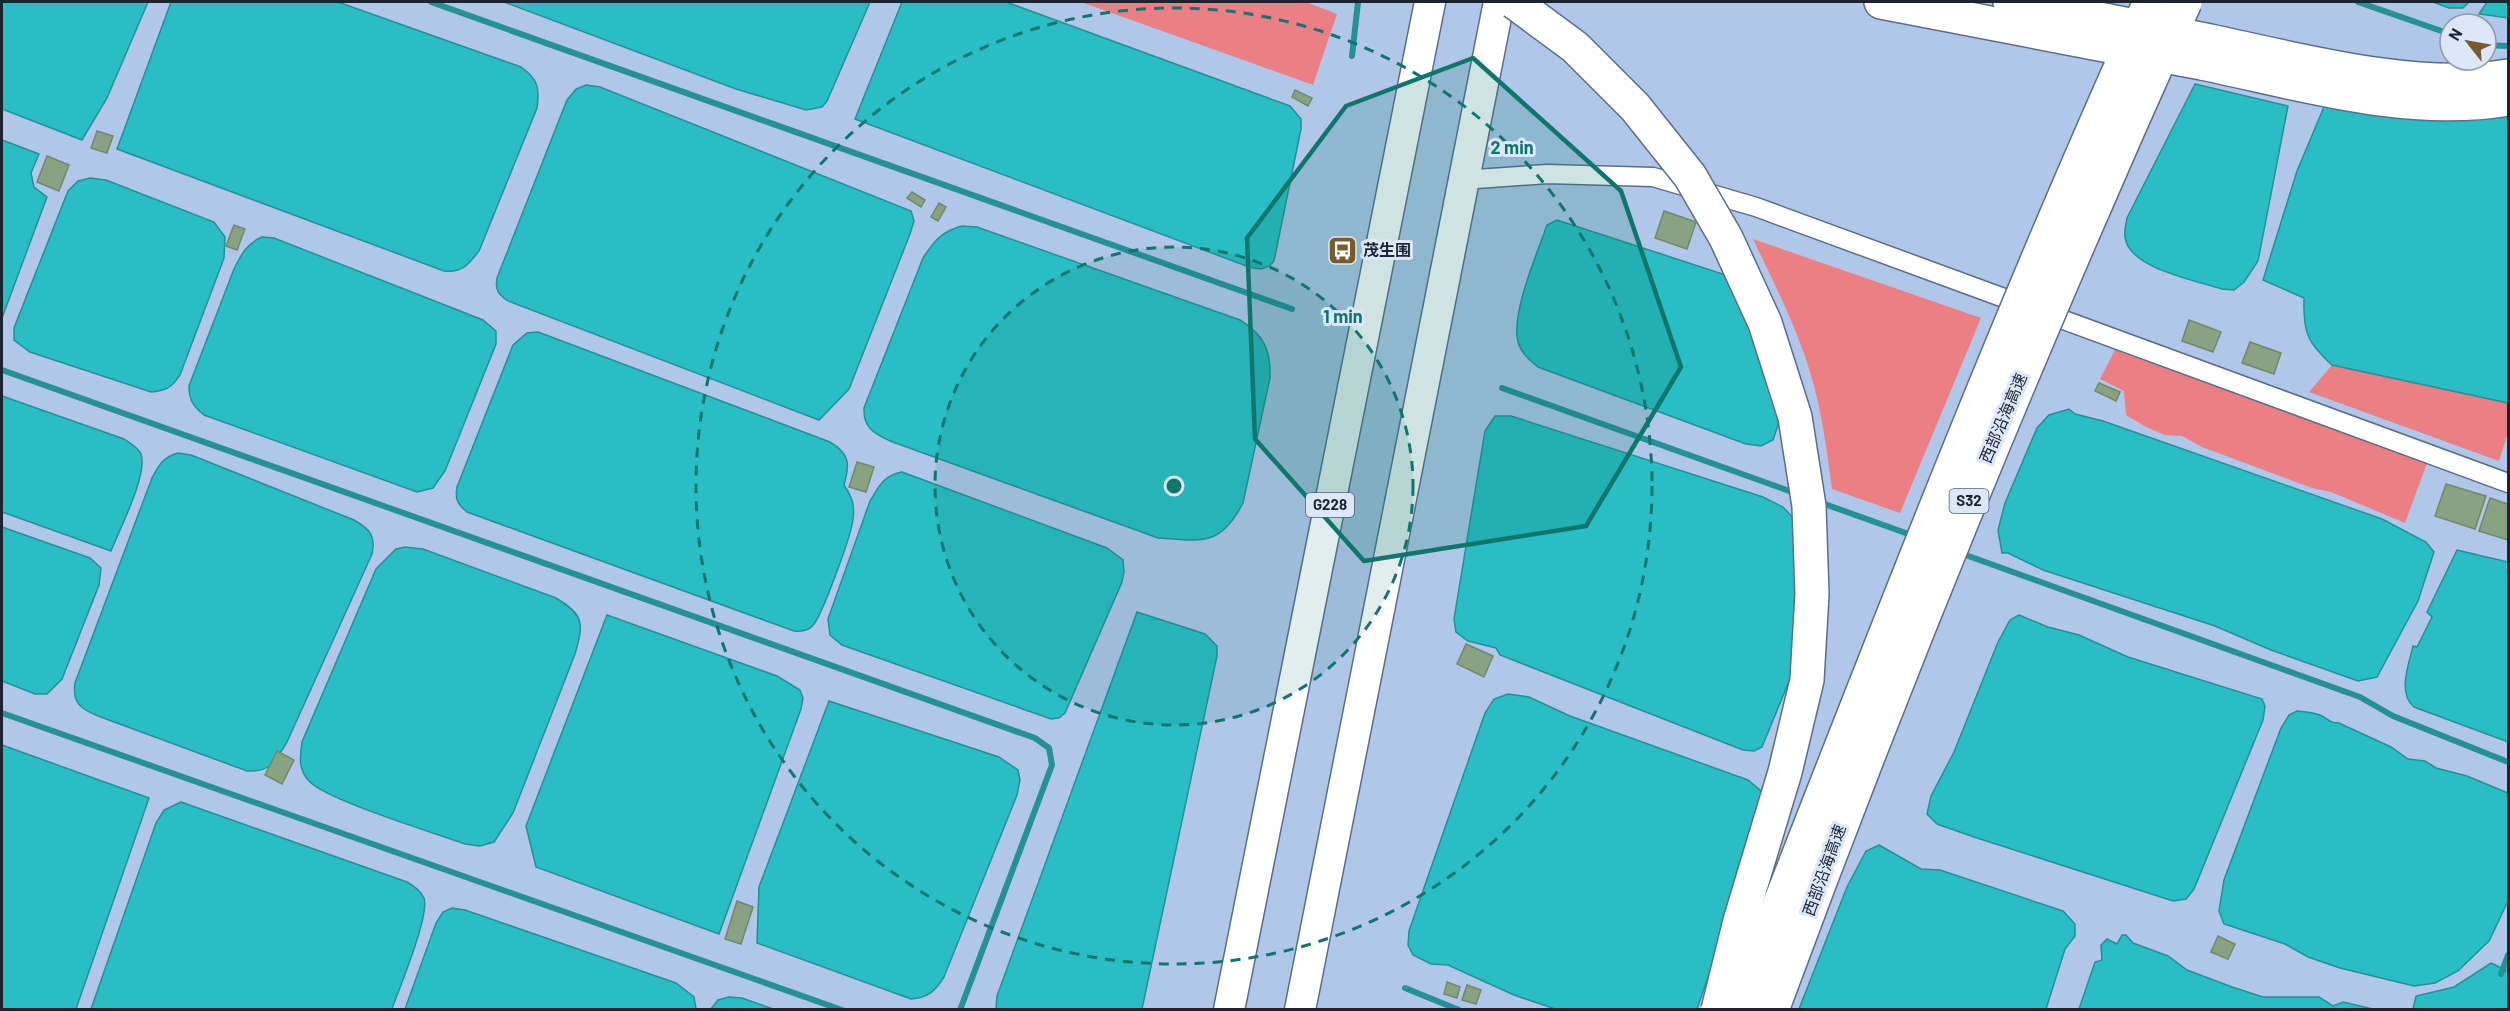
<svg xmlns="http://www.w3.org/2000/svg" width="2510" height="1011" font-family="Barlow,'Noto Sans SC',sans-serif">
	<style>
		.green { fill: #eb7f83 }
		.water { fill: #28bec3; stroke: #249097; stroke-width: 1.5 }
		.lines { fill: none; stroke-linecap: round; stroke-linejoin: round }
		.stream { stroke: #249097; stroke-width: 6 }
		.building { fill: #89a282; stroke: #71896a; stroke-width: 1.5 }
		.minor-casing { stroke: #5a6e8c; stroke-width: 21 }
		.trunk-casing { stroke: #5a6e8c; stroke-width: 33 }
		.motorway-casing { stroke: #5a6e8c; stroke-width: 36 }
		.minor { stroke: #fff; stroke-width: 18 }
		.trunk { stroke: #fff; stroke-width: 30 }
		.motorway { stroke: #fff; stroke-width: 33 }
		.motorway-bridge-casing { stroke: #5a6e8c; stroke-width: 36; stroke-linecap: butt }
		.motorway-bridge { stroke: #fff; stroke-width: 33 }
		.marked { fill: #0f766e; fill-opacity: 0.2; stroke: #0f766e; stroke-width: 4.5; stroke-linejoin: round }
		.ring { fill: none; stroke: #0f766e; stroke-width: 3; stroke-dasharray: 10 8 }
		.labels { text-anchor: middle; stroke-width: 6; stroke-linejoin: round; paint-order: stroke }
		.shield { fill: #dce7f9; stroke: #565e6d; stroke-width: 1.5 }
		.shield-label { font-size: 15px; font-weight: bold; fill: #1c2431 }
		.poi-label { font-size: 16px; font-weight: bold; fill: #1c2431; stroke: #dce7f9; text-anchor: start }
		.street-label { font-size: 16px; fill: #1c2431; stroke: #dce7f9 }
		.centre { fill: #0f766e; stroke: #dce7f9; stroke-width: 3 }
		.ring-label { font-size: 18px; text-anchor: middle; font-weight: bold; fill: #0f766e; stroke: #dce7f9; stroke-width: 6; stroke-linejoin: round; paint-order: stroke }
	</style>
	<rect width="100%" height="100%" fill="#b1c7e9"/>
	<g class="green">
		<path d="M 1081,2 L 1306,2 L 1337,14 L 1313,85 Z"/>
		<path d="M 1753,239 L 1981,318 L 1900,513 L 1832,489 C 1827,451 1822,412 1811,375 C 1797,328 1774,283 1753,239 Z"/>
		<path d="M 2115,350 L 2427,463 L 2405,523 L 2331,492 L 2312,488 L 2202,447 L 2182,436 L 2165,435 L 2146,427 L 2126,415 L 2124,391 L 2100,379 Z"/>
		<path d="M 2332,365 L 2508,403 L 2508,432 L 2499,461 L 2309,392 Z"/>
	</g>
	<g class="water">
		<path d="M 2,2 L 148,2 L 107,98 L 82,140 L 2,109 Z"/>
		<path d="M 171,2 L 338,2 L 521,67 C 538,79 540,88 537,108 L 479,251 C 468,265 462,273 444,271 L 117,149 Z"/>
		<path d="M 504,2 L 870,2 L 827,101 L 822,107 L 806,110 L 736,89 Z"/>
		<path d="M 902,2 L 1006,2 L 1290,106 L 1301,119 L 1301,129 L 1274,261 C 1267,270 1260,270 1249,267 L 855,119 Z"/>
		<path d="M 2433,2 L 2469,2 L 2463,8 L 2449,8 Z"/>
		<path d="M 2487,2 L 2508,2 L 2508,18 L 2479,14 Z"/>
		<path d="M 2195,84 L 2288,106 L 2258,261 L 2244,282 L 2234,290 L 2222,289 C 2197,281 2128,268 2125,237 C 2124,231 2126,224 2127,218 Z"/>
		<path d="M 586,85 L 600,87 L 911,211 L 914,221 L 910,234 L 849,389 L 819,420 L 508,301 C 498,294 495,290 497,278 L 567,100 L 576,89 Z"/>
		<path d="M 2329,95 L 2508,105 L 2508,403 L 2332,365 C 2307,342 2303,333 2304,298 L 2263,280 L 2297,171 Z"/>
		<path d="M 2,140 L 39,154 L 31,173 L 34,187 L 47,197 L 2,318 Z"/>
		<path d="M 90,178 L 106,180 L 214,222 L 225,237 L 224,258 L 180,375 C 172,387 166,391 151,392 L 30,352 L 14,340 L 14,328 L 68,191 L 78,181 Z"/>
		<path d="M 1557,220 L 1738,279 L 1786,401 L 1773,440 L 1761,446 L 1746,444 L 1538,367 C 1530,360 1521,353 1518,342 C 1511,313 1537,254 1547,225 Z"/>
		<path d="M 962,226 L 977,227 L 1240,320 C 1264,335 1271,350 1270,378 L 1243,503 C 1220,547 1202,541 1158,538 L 890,441 C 874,433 863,428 864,408 L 923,258 C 934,241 942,231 962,226 Z"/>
		<path d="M 262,237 L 274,238 L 483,320 L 496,331 L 496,344 L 445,471 L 433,488 L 417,492 L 204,415 C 193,406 189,400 189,386 L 234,269 C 241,255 247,243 262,237 Z"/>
		<path d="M 538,332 L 830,442 C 850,454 850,464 844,485 C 852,497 855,505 853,519 C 852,534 823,612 814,624 C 809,631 802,632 794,631 L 467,512 C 457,504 455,499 457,487 L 513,345 L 527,333 Z"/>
		<path d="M 2,396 L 124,439 C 130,443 138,447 141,454 C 148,475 119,530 111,551 L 2,512 Z"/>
		<path d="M 2069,409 L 2075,414 L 2103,421 L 2382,519 L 2426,542 L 2434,552 L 2418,601 L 2377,677 L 2358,681 L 2271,650 L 2215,626 L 2043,570 L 2008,553 L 2002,553 L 1998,530 L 2005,503 L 2037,428 L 2049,415 Z"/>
		<path d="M 1495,416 L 1511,416 L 1763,497 L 1783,507 L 1796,521 L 1797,662 L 1762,747 L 1754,751 L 1743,750 L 1500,655 L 1496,648 L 1468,641 L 1456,632 L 1454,619 L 1485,431 Z"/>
		<path d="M 178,453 L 191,455 L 354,520 C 370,529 376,536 372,554 L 287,742 C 275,761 272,772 247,771 L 98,716 C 81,709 72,703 75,683 L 152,478 C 159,465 163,457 178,453 Z"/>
		<path d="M 902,472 L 1107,548 L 1123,560 L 1124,571 L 1122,582 L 1065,713 L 1059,718 L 1051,719 L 842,645 L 830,635 L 828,619 L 870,501 C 879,486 884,475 902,472 Z"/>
		<path d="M 2,527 L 90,558 L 101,568 L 99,585 L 62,679 L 47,694 L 35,694 L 2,681 Z"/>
		<path d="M 405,547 L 423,549 L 556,598 C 584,615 584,623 575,654 L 513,813 L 494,842 L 480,846 L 465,844 C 435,833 326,800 309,781 C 298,770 300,756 302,742 L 376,569 L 396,549 Z"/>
		<path d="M 2457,550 L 2508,562 L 2508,742 L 2414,707 C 2397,693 2409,664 2413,646 L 2417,647 L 2432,617 L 2427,612 Z"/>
		<path d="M 1137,612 L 1205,634 L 1217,646 L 1217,656 L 1142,1009 L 996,1009 L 997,996 Z"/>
		<path d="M 607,615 L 777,676 L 800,690 L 803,698 L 801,709 L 719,934 L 536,867 L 526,826 Z"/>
		<path d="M 2019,615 L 2048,627 L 2079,635 L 2128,657 L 2262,699 L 2265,706 L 2263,720 L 2194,889 L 2186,899 L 2173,901 L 1974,837 L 1937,824 L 1927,814 L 1931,796 L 1954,752 L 1998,642 L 2010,620 Z"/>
		<path d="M 1508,694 L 1529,697 L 1570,716 L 1748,780 L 1767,796 L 1755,842 L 1697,1009 L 1555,1009 L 1514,995 L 1448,965 L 1431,964 L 1413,955 L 1408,945 L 1409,931 L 1485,713 L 1494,699 Z"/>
		<path d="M 829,701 L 999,757 L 1018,770 L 1020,780 L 1017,795 L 944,977 C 935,991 928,998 911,999 L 757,943 L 759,887 Z"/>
		<path d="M 2297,711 C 2305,712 2314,712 2322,716 C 2329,720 2330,723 2339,723 L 2391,747 L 2408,759 L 2425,761 L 2436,768 L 2467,776 L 2508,793 L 2508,901 L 2489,941 L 2458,971 L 2435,983 L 2414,986 L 2340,968 L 2308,957 L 2285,944 L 2224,924 L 2219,911 L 2224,880 L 2281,728 L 2289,715 Z"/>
		<path d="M 2,745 L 149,798 L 76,1009 L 2,1009 Z"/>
		<path d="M 181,802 L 407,882 C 414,886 421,891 424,898 C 430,915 399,989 392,1009 L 91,1009 L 156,823 L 164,810 Z"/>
		<path d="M 1879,845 L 1921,869 L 1940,870 L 2063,911 L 2075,924 L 2075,936 L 2065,949 L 2046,1009 L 1799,1009 L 1847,887 L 1866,851 Z"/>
		<path d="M 452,908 L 465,910 L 676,983 L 694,997 L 696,1009 L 405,1009 L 436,923 L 443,912 Z"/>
		<path d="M 2122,935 L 2126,935 L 2133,943 L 2168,956 L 2187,970 L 2232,987 L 2263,997 L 2319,997 L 2333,1006 L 2343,1002 L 2373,1009 L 2079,1009 L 2095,962 L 2102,960 L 2101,945 L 2107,939 L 2117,944 Z"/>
		<path d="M 2491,963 L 2508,971 L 2508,1009 L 2413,1009 L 2416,996 L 2454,987 Z"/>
		<path d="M 729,997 L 742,998 L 773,1009 L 711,1009 L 718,1000 Z"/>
	</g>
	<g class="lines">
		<g class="stream">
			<path d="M 431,2 L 1292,309"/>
			<path d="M 2358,2 L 2450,34"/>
			<path d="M 2486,45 L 2508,46"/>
			<path d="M 1352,56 L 1358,2"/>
			<path d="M 2,370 L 1035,738 L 1049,748 L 1052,765 L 960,1010"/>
			<path d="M 1502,388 L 1795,493"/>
			<path d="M 1819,502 L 1914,536"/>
			<path d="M 1960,553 L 2360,697 L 2393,716 L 2508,762"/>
			<path d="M 2,713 L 842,1010"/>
			<path d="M 2501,974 L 2508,955"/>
			<path d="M 1405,988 L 1459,1010"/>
		</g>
	</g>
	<g class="building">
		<path d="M 1295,90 L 1312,98 L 1308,106 L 1292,97 Z"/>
		<path d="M 97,131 L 113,136 L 107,153 L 91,148 Z"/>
		<path d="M 47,156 L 69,165 L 59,191 L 37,182 Z"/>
		<path d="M 912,192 L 925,200 L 921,207 L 907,198 Z"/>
		<path d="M 939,203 L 946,207 L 938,221 L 931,217 Z"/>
		<path d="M 1664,211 L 1696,222 L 1687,249 L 1655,238 Z"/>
		<path d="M 234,225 L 245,229 L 237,250 L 226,246 Z"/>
		<path d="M 2189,320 L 2221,332 L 2213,352 L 2182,341 Z"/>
		<path d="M 2250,342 L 2281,353 L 2274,374 L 2242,363 Z"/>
		<path d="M 2099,383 L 2120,392 L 2116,401 L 2095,391 Z"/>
		<path d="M 857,462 L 874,467 L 866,492 L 849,487 Z"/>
		<path d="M 2446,484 L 2486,496 L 2475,529 L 2435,516 Z"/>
		<path d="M 2490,498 L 2508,504 L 2508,540 L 2479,531 Z"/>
		<path d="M 1466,644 L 1493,656 L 1484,677 L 1457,664 Z"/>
		<path d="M 277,751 L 294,760 L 282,784 L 265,775 Z"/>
		<path d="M 737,901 L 753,907 L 741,944 L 725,939 Z"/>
		<path d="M 2218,936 L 2235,944 L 2228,959 L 2211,952 Z"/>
		<path d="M 1447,982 L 1460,987 L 1457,998 L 1444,994 Z"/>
		<path d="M 1467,985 L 1481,990 L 1476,1004 L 1462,1000 Z"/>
	</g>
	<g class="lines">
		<defs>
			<path id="minor" d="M 1462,180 L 1547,174 L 1653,177 L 1756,207 L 2508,483"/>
			<g id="trunk">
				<path d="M 1229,1010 L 1430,2"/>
				<path d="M 1300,1010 L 1499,2"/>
			</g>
			<g id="motorway">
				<path d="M 1881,2 L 2099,44"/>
				<path d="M 2010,2 L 2109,21"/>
				<path d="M 2210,41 C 2300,60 2417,92 2508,76"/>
				<path d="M 2202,63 C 2302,84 2406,116 2508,99"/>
			</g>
		</defs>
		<use href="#minor" class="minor-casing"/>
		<use href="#trunk" class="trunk-casing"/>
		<use href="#motorway" class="motorway-casing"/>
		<use href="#minor" class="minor"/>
		<use href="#trunk" class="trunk"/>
		<use href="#motorway" class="motorway"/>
		<defs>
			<g id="motorway-bridge">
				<path d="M 1514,2 L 1575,47 L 1635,107 L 1690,176 L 1726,238 L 1765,323 L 1795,417 L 1809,506 L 1812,594 L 1807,680 L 1785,772 L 1740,921 L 1718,1010"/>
				<path d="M 2109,21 L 2210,41"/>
				<path d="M 2099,44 L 2202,63"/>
				<path d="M 1738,1010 C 1871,672 2000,332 2150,2"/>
				<path d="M 1772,1010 C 1898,668 2036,333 2185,2"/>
			</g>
		</defs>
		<use href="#motorway-bridge" class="motorway-bridge-casing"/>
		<use href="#motorway-bridge" class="motorway-bridge"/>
	</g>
	<path class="marked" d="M 1473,58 L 1621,191 L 1681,367 L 1586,526 L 1364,561 L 1255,439 L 1247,238 L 1346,106 Z"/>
	<circle cx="1174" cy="486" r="239" fill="#0f766e" fill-opacity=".12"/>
	<g class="ring">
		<circle cx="1174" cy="486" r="239"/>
		<circle cx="1174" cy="486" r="478"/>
	</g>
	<defs>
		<symbol id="bus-square" viewBox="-11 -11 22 22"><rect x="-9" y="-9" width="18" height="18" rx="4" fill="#785c2f" stroke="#dce7f9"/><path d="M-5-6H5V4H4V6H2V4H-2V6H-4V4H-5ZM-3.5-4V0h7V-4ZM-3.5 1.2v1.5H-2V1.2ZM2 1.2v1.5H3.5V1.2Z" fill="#fff"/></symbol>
	</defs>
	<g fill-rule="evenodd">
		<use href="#bus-square" x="1326" y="234" width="33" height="33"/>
	</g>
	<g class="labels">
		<g class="shield">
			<rect x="1949.5" y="489" width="39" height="24" rx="4.5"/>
			<rect x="1306" y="493" width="48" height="24" rx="4.5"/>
		</g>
		<g class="shield-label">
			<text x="1969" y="506">S32</text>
			<text x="1330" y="510">G228</text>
		</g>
		<g class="poi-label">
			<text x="1363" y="256">茂生围</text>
		</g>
		<g class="street-label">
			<text transform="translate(2003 418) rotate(-67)" y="6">西部沿海高速</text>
			<text transform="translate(1824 870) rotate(-70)" y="6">西部沿海高速</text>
		</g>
	</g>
	<circle cx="1174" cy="486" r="9" class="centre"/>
	<g class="ring-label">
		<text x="1512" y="154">2 min</text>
		<text x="1343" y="323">1 min</text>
	</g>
	<rect width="2510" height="1011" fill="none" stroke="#1c2431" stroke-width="6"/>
	<g transform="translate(2468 42) rotate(301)"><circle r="28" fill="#dce7f9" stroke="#8f99a9" stroke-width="1.5"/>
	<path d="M0-4.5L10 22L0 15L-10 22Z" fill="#785c2f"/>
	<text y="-9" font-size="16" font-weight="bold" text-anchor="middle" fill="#1c2431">N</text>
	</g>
</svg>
